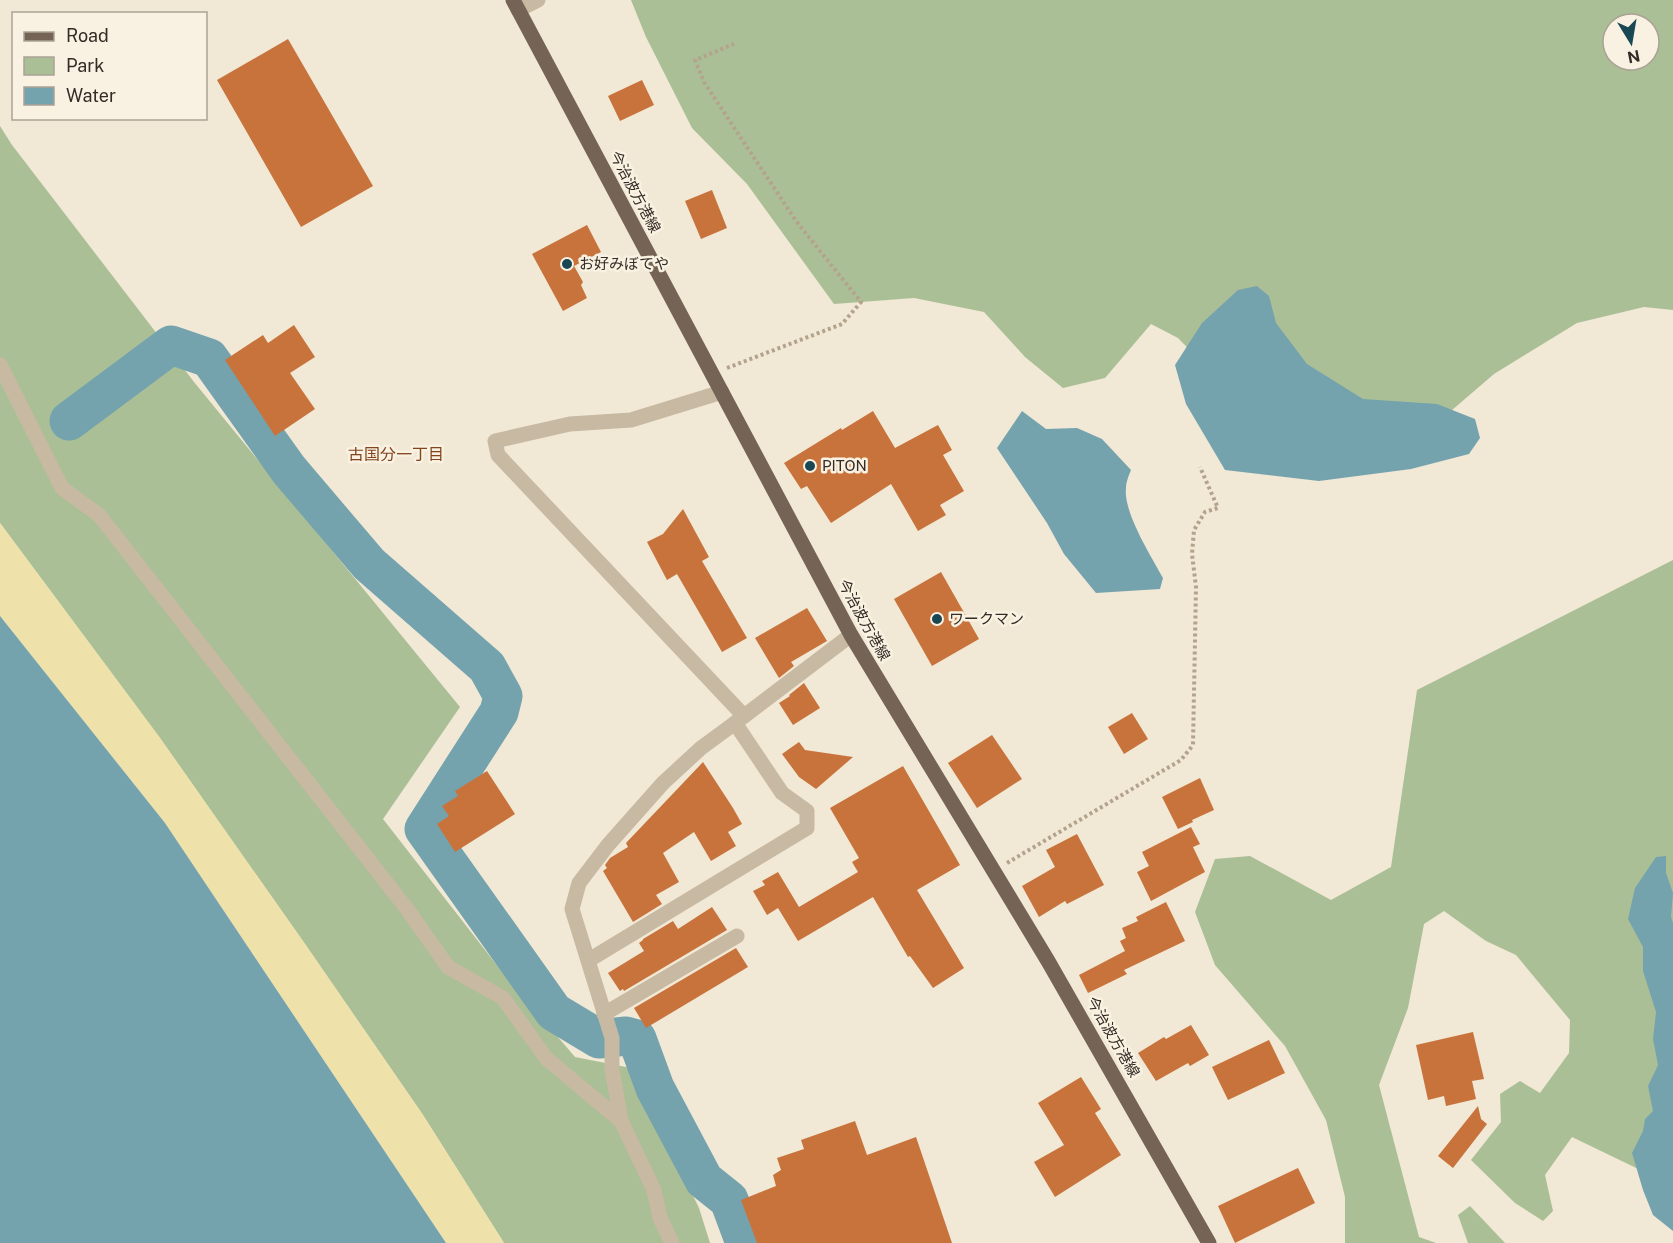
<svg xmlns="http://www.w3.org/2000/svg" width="1673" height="1243" font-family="'Public Sans','Noto Sans JP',sans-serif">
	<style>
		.green { fill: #abbf96; fill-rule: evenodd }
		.sand { fill: #eee1aa }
		.water { fill: #74a3ae }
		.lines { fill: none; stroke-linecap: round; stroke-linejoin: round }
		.river { stroke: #74a3ae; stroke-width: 39 }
		.building { fill: #c8733c }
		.path { stroke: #b4a38c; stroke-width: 4; stroke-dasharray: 3 3; stroke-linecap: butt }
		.minor { stroke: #c8b9a2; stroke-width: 15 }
		.major { stroke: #756455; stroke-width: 15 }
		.poi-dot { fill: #1a4754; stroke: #f9f1e1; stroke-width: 2 }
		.labels { text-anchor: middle; stroke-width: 5; stroke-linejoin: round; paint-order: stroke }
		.street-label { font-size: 15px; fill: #332b24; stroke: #f9f1e1 }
		.poi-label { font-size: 15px; fill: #332b24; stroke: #f9f1e1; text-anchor: start }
		.neighbourhood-label { font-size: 16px; fill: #82441d; stroke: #f9f1e1 }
	</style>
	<rect width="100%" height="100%" fill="#f1e8d5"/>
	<g class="green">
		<path d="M 631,0 L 1673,0 L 1673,310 L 1644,307 L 1577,323 L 1494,374 L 1423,435 L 1252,413 L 1178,338 L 1151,324 L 1105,378 L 1063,388 L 1025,357 L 984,312 L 914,298 L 834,304 L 747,184 L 692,128 L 646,37 ZM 1613,24 L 1649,24 L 1649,60 L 1613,60 Z"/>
		<path d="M 0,126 L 12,145 L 194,382 L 460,707 L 383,819 L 503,973 L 575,1057 L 631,1068 L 699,1208 L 710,1243 L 504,1243 L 423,1115 L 305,944 L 160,738 L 0,523 Z"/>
		<path d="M 1673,560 L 1673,1201 L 1659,1179 L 1572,1137 L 1545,1175 L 1553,1211 L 1543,1221 L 1515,1203 L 1471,1160 L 1501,1122 L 1500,1094 L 1520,1081 L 1540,1093 L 1569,1053 L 1570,1020 L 1516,955 L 1486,941 L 1444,911 L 1424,924 L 1408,1008 L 1379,1085 L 1419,1237 L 1436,1243 L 1345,1243 L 1345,1197 L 1326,1120 L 1285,1046 L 1215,965 L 1195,912 L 1215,859 L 1250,856 L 1331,900 L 1391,867 L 1417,690 Z"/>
		<path d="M 1470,1206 L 1505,1243 L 1468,1243 L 1458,1215 Z"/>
	</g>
	<path class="sand" d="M 0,523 L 160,738 L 305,944 L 423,1115 L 504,1243 L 446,1243 L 165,823 L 0,616 Z"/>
	<g class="water">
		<path d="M 1257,286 L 1269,296 L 1276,323 L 1307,364 L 1363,399 L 1437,404 L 1475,419 L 1480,438 L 1469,454 L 1411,469 L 1319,481 L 1225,470 L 1186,404 L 1175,365 L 1202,323 L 1238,290 Z"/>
		<path d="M 1022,411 L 1046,429 L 1077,428 L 1102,439 L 1131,470 C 1129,475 1126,482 1126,488 C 1123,512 1151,556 1163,578 L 1160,589 L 1096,593 L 1064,554 L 1047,523 L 997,448 Z"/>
		<path d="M 0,616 L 165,823 L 446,1243 L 0,1243 Z"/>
		<path d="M 1666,856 L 1666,873 L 1673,893 L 1671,917 L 1673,923 L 1673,1231 L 1653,1215 L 1643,1190 L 1632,1153 L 1643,1131 L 1645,1119 L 1653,1111 L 1648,1086 L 1658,1065 L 1653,1039 L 1656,1012 L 1643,971 L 1643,947 L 1628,919 L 1635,888 L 1656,857 Z"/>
	</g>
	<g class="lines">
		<path class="river" d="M 69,421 L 171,345 L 209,358 L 289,470 L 369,564 L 487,667 L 503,696 L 499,712 L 424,829 L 554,1012 L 599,1039 L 626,1036 L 637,1039 L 655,1088 L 704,1180 L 729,1200 L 745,1243"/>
	</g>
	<g class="building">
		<path d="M 288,39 L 373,186 L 301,227 L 217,80 Z"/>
		<path d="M 642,80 L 654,105 L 620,121 L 608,96 Z"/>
		<path d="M 712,190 L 727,228 L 701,239 L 685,201 Z"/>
		<path d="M 587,225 L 601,252 L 574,266 L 583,282 L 581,285 L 587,298 L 563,311 L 532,254 Z"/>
		<path d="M 294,325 L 315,357 L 290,373 L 315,409 L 275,436 L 225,360 L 263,335 L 268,343 Z"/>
		<path d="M 873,411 L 895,448 L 938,425 L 952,450 L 943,455 L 964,491 L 940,505 L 946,515 L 918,531 L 891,484 L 831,523 L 807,486 L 801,489 L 784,463 L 841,428 L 842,430 Z"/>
		<path d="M 683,509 L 709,557 L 702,561 L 747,638 L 722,652 L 677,574 L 667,580 L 647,542 L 663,534 Z"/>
		<path d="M 941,572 L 979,639 L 932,666 L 894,599 Z"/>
		<path d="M 807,608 L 827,641 L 791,662 L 794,666 L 779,678 L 755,638 Z"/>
		<path d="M 804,683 L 820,708 L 793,725 L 779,703 L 790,696 L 789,695 Z"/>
		<path d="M 1132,713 L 1148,739 L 1124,754 L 1108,727 Z"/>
		<path d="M 992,735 L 1022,779 L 977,808 L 948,763 Z"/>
		<path d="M 799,742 L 805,750 L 853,757 L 816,789 L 799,777 L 782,754 Z"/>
		<path d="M 703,762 L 733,808 L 742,824 L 728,832 L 736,846 L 711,861 L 694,832 L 663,853 L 679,882 L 656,895 L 662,904 L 633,922 L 603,871 L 607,868 L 605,865 L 610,858 L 628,847 L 626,843 Z"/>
		<path d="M 903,766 L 960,865 L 917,890 L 964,968 L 933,988 L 910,956 L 908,957 L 873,897 L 798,941 L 778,908 L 767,915 L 753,891 L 765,885 L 762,881 L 778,872 L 799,907 L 858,872 L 852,862 L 859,858 L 830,808 Z"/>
		<path d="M 487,771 L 515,814 L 455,852 L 437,824 L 449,816 L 442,806 L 458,796 L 455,791 Z"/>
		<path d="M 1200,778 L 1214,810 L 1192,820 L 1193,822 L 1178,829 L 1162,797 Z"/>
		<path d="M 1191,827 L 1200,844 L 1193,847 L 1205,872 L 1151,901 L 1137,872 L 1149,866 L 1142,852 Z"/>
		<path d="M 1077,834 L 1104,885 L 1067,904 L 1065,901 L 1039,917 L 1022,886 L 1055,867 L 1046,850 Z"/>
		<path d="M 1166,902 L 1185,941 L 1124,970 L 1127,974 L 1088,993 L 1079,975 L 1125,951 L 1120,941 L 1126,938 L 1122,928 L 1138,921 L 1136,917 Z"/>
		<path d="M 712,907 L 727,930 L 624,991 L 623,989 L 620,991 L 608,973 L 644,951 L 639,943 L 643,940 L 643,939 L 673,921 L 678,929 Z"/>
		<path d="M 736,948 L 748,967 L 646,1028 L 634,1008 Z"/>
		<path d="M 1191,1025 L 1209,1055 L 1190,1066 L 1188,1063 L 1156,1081 L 1138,1053 L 1164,1037 L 1166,1039 Z"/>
		<path d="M 1473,1032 L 1484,1079 L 1472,1081 L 1476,1099 L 1446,1106 L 1444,1096 L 1428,1100 L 1416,1045 Z"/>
		<path d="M 1269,1040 L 1285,1073 L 1228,1100 L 1212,1067 Z"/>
		<path d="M 1081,1077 L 1101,1109 L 1095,1113 L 1121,1155 L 1055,1197 L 1034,1162 L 1064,1145 L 1038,1103 Z"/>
		<path d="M 1478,1106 L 1481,1119 L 1487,1124 L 1453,1168 L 1438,1156 Z"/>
		<path d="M 855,1121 L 867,1155 L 916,1137 L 952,1243 L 757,1243 L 741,1200 L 776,1186 L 773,1175 L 781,1170 L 777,1158 L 804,1149 L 801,1140 Z"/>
		<path d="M 1298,1168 L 1315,1203 L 1235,1243 L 1218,1206 Z"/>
	</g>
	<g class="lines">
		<g class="path">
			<path d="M 727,368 L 842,324 L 861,302 L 796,221 L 704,82 L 695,60 L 734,44"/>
			<path d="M 1007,863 L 1181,760 L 1193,745 L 1196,587 L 1192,554 L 1194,530 L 1205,512 L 1218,508 L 1200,467"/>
		</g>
		<g class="minor">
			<path d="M 518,10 L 538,0"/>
			<path d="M 0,365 L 62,488 L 99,515 L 407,909 L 448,967 L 503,998 L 546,1058 L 621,1121"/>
			<path d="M 722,392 L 631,420 L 570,424 L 495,441 L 498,455 L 744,716"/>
			<path d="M 589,960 L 807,828 L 807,811 L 782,793 L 735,723 L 851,635"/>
			<path d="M 604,1014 L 737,936"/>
			<path d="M 672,1243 L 660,1218 L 654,1190 L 621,1121 L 612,1069 L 612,1038 L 572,909 L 579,883 L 608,845 L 663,783 L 701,748 L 735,723"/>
		</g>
		<path class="major" d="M 513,0 L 851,635 L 1048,961 L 1209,1243"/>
	</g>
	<g class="poi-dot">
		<circle cx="567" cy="264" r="6"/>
		<circle cx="810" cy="466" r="6"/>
		<circle cx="937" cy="619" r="6"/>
	</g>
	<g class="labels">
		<g class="street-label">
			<text transform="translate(635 192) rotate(62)" y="5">今治波方港線</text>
			<text transform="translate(864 620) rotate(61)" y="5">今治波方港線</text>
			<text transform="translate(1113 1037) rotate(60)" y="5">今治波方港線</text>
		</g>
		<g class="poi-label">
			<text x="579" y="269">お好みぼてや</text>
			<text x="822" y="471">PITON</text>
			<text x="949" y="624">ワークマン</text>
		</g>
		<g class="neighbourhood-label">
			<text x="396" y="460">古国分一丁目</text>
		</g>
	</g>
	<rect x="12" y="12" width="195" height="108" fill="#f9f1e1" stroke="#aaa295" stroke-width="1.5"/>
	<rect x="24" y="32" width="30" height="9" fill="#756455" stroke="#aaa295" stroke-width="1.5"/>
	<text x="66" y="42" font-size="18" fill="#332b24">Road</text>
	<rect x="24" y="57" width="30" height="18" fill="#abbf96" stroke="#aaa295" stroke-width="1.5"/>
	<text x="66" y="72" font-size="18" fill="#332b24">Park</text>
	<rect x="24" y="87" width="30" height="18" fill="#74a3ae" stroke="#aaa295" stroke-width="1.5"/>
	<text x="66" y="102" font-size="18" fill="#332b24">Water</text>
	<g transform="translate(1631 42) rotate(169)"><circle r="28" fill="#f9f1e1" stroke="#aaa295" stroke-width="1.5"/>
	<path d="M0-4.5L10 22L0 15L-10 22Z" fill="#1a4754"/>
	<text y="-9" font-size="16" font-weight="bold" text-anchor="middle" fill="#332b24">N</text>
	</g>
</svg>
